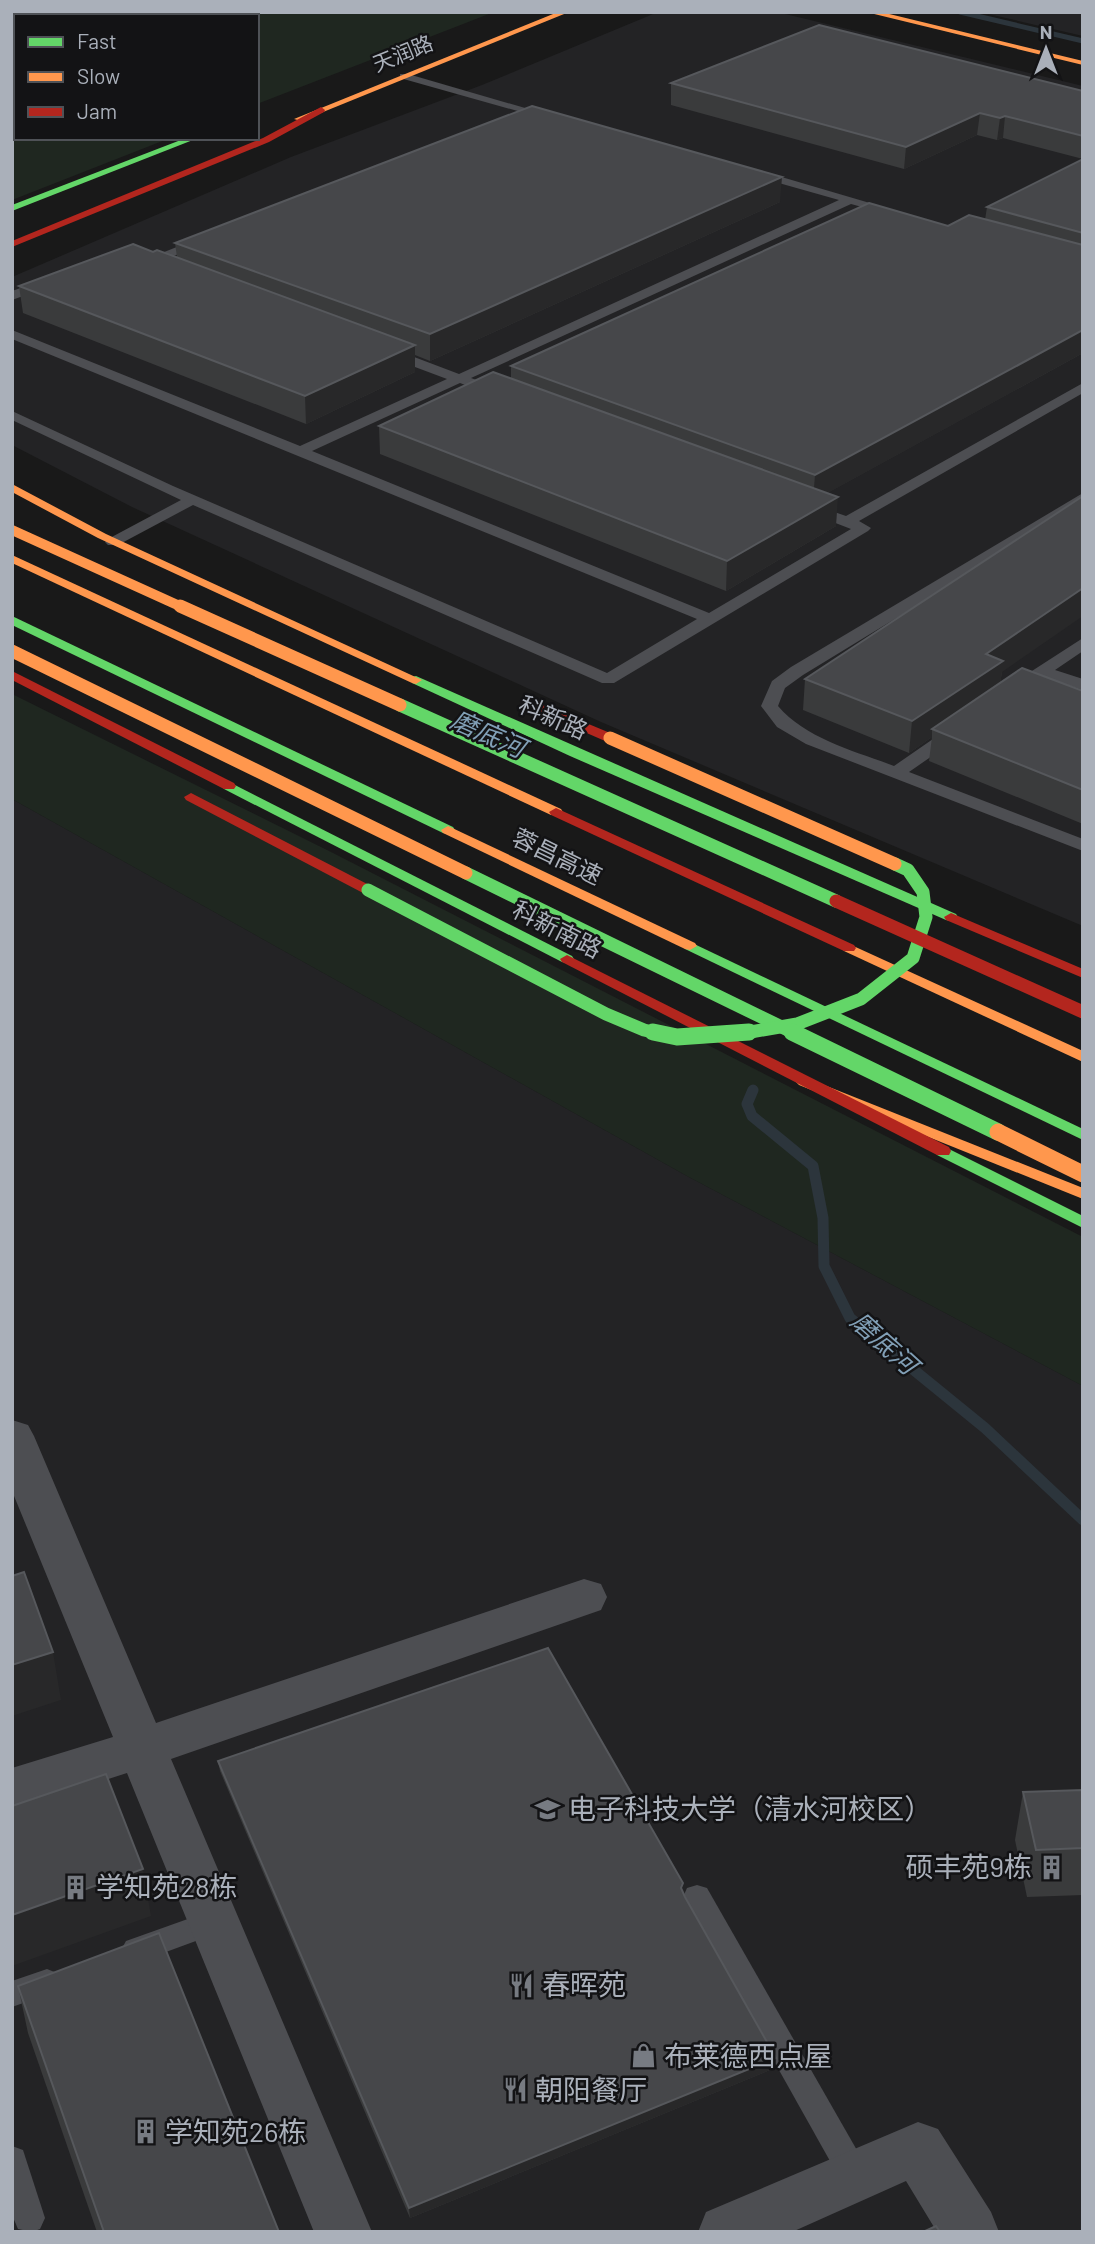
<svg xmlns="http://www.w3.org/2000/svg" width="1095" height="2244" font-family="Barlow,'Noto Sans SC',sans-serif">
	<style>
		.built { fill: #232325 }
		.green { fill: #1f2720 }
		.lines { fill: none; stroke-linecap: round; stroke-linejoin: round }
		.stream-far1 { stroke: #2c353c; stroke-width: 5 }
		.stream { stroke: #2c353c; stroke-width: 11 }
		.lane { fill: #4d4e52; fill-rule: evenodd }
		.street { fill: #4d4e52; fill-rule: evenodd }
		.fast { fill: #63d668; fill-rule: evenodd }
		.slow { fill: #ff974d; fill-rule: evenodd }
		.jam { fill: #b3261e; fill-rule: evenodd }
		.fast-bridge-far1 { stroke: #63d668; stroke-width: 13 }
		.fast-bridge { stroke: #63d668; stroke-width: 17 }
		.slow-bridge-far2 { stroke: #ff974d; stroke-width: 10 }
		.slow-bridge-far1 { stroke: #ff974d; stroke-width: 13 }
		.slow-bridge { stroke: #ff974d; stroke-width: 17 }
		.jam-bridge { stroke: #b3261e; stroke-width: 13 }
		.wall { fill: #3a3b3c }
		.shaded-wall { fill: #282829 }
		.building { fill: #46474a; stroke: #56585c; stroke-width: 2 }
		.labels { text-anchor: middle; stroke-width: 5; stroke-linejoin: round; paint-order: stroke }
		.far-street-label { font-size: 21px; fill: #aab0ba; stroke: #131315 }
		.street-label { font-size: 24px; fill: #aab0ba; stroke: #131315 }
		.water-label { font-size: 26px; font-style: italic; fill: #819fb6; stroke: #131315 }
		.near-poi-label { font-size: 28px; fill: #aab0ba; stroke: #131315; text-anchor: start }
	</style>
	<rect width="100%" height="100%" fill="#191919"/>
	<g class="built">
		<path d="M 658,12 L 777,12 L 1083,86 L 1083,926 L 601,722 L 132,507 L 12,445 L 12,277 L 291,157 L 482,85 Z"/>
		<path d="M 980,12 L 1083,12 L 1083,36 Z"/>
		<path d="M 12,799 L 687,1176 L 1083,1386 L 1083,2232 L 12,2232 Z"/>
	</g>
	<g class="green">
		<path d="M 18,12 L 494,12 L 257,104 L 257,16 L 16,16 L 16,138 L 170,138 L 12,200 L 12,16 Z"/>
		<path d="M 12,694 L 333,853 L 1083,1237 L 1083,1386 L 687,1176 L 12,799 Z"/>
	</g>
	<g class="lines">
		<g class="stream-far1">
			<path d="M 960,12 L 1083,41"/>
			<path d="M 164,16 L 169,12"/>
			<path d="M 12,112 L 16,110"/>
		</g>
		<path class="stream" d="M 753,1090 L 747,1104 L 752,1116 L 813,1166 L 823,1218 L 824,1266 L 850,1318 L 985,1428 L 1083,1520"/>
		<g class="lane">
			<path d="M 400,74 L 408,74 L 556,117 L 546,119 L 400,78 Z"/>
			<path d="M 754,169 L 897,211 L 891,215 L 851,204 L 471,378 L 501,389 L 501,395 L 491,395 L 460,383 L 312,451 L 709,613 L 851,529 L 807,512 L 804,509 L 807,506 L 817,506 L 846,516 L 1083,383 L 1083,393 L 859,521 L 871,528 L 868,531 L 614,683 L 602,683 L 193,505 L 118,545 L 108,545 L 105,542 L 108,539 L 181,500 L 12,420 L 12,411 L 173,486 L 607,673 L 697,619 L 12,339 L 12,330 L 300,446 L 447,379 L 383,355 L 383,349 L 393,349 L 459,374 L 839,200 L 750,175 L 748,173 Z"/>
			<path d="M 202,237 L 206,238 L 206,244 L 149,265 L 145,266 L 139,262 Z"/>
			<path d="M 46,279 L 51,280 L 51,286 L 12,300 L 12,291 Z"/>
			<path d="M 1083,493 L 1083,504 L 803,675 L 785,688 L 778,706 C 806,739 855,751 894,766 L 946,730 L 958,730 L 961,734 L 958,738 L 909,772 L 1083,839 L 1083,851 L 806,744 L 777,727 L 761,706 L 772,681 L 791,667 Z"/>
			<path d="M 1083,638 L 1083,651 L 1055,670 L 1083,679 L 1083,690 L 1044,677 L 1022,693 L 1010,693 L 1008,689 L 1010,685 Z"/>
			<path d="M 697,1885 L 707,1888 L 866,2166 L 871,2176 L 866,2186 L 855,2191 L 844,2186 L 687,1906 L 683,1897 L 687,1888 Z"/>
			<path d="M 213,1910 L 223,1913 L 227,1922 L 223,1931 L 136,1963 L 126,1959 L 121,1950 L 126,1941 Z"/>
			<path d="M 47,1969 L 57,1973 L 62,1982 L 57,1991 L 12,2007 L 12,1981 Z"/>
			<path d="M 12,2146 L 23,2150 L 45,2218 L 40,2229 L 32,2232 L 18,2229 L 12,2215 Z"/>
		</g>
		<g class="street">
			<path d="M 12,1420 L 28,1425 L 34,1436 L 156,1723 L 584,1579 L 601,1584 L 607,1597 L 601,1610 L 171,1759 L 372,2232 L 314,2232 L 127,1773 L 12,1810 L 12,1768 L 113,1737 L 12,1491 Z"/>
			<path d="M 918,2122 L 938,2129 L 991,2212 L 999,2232 L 937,2232 L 906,2181 L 792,2232 L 698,2232 L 706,2212 Z"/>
		</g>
		<g class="fast">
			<path d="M 186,138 L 198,138 L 12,211 L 12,205 Z"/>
			<path d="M 12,616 L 453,827 L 455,830 L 448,834 L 443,833 L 12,625 Z"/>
			<path d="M 416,676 L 956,914 L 958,917 L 951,921 L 946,920 L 570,756 L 412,683 L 412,677 Z"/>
			<path d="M 229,782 L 572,956 L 574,959 L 567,963 L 562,962 L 224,789 L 222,786 Z"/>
			<path d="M 690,942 L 1083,1129 L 1083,1140 L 685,949 L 683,946 Z"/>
			<path d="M 943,1146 L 1083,1216 L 1083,1228 L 937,1155 L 935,1151 Z"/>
		</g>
		<g class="slow">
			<path d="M 558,12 L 569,12 L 301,121 L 294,119 Z"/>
			<path d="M 866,12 L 881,12 L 1083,61 L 1083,65 Z"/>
			<path d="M 12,484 L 106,534 L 422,680 L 416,684 L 412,683 L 98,538 L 12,492 Z"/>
			<path d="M 12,555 L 561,809 L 563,812 L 561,815 L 551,815 L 12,563 Z"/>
			<path d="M 448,826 L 695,943 L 697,946 L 690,950 L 685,949 L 443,833 L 441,830 Z"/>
			<path d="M 849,944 L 1083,1051 L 1083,1062 L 844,951 L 842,948 L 844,945 Z"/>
			<path d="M 804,1077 L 1083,1188 L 1083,1199 L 799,1085 L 796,1082 L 799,1079 Z"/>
		</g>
		<g class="jam">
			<path d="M 321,107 L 325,110 L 324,112 L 269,142 L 12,247 L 12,241 L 263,138 Z"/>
			<path d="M 12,671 L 234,783 L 236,786 L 234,789 L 224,789 L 12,680 Z"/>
			<path d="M 538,703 L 615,735 L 616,738 L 615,741 L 605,741 L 534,710 L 532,707 Z"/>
			<path d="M 191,793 L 373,887 L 375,890 L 368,894 L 363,893 L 186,800 L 184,797 Z"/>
			<path d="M 556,808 L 854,945 L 856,948 L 854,951 L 844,951 L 551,815 L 549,812 Z"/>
			<path d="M 951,913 L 1083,969 L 1083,978 L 946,920 L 944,917 Z"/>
			<path d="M 567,955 L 949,1147 L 951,1151 L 949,1155 L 937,1155 L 562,962 L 560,959 Z"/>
		</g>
		<g class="fast-bridge-far1">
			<path d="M 400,705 L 836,901"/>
			<path d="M 466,873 L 796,1034"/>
			<path d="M 368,890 L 606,1014 L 644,1030 L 661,1034"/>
			<path d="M 739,1034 L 797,1024 L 861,999 L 913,958 L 926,917 L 923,892 L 908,870 L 895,864"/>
		</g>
		<g class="fast-bridge">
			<path d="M 653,1032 L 677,1037 L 749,1032"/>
			<path d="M 792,1032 L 998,1132"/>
		</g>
		<path class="slow-bridge-far2" d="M 12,530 L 184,608"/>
		<g class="slow-bridge-far1">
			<path d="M 180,606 L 400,705"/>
			<path d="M 12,651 L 466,873"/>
			<path d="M 610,738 L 895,864"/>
		</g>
		<path class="slow-bridge" d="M 998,1132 L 1083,1174"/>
		<path class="jam-bridge" d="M 836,901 L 1083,1012"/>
	</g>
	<g class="wall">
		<path d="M 671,83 L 1083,91 L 1083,353 L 827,493 L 836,526 L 726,591 L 380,454 L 379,426 L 511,378 L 511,366 L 948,226 L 985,220 L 987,207 L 1083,159 L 1003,138 L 997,140 L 977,135 L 904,169 L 671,105 Z"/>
		<path d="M 780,202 L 430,361 L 415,355 L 415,372 L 306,424 L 23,313 L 19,286 L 153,252 L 177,257 L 175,243 Z"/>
		<path d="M 1002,672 L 1000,683 L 1083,691 L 1083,824 L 929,761 L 932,737 L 909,753 L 803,710 L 805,679 Z"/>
		<path d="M 218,1761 L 682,1890 L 775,2068 L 410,2218 L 220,1771 Z"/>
		<path d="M 1083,1790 L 1083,1895 L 1027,1897 L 1015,1840 L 1023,1792 Z"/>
		<path d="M 18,1986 L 279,2232 L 97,2232 L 28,2033 Z"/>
	</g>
	<g class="shaded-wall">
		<path d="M 980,113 L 977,135 L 904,169 L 906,147 Z"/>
		<path d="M 1005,116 L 1003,138 L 997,140 L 1000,118 Z"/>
		<path d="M 782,177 L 780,202 L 430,361 L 430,334 Z"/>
		<path d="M 1083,330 L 1083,353 L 813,501 L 815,475 Z"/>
		<path d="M 415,345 L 415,372 L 306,424 L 305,396 Z"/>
		<path d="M 838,497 L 836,526 L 726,591 L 727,561 Z"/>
		<path d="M 1083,588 L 1083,616 L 1002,672 L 999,692 L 932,729 L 932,737 L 909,753 L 912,721 L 986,654 Z"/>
		<path d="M 53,1652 L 61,1700 L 12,1716 L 12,1665 Z"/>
		<path d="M 143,1869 L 151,1916 L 12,1966 L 12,1915 Z"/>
		<path d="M 776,2058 L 775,2068 L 410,2218 L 409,2208 Z"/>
	</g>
	<g class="building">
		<path d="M 819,25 L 1083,91 L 1083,136 L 1005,116 L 1000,118 L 980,113 L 906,147 L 671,83 Z"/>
		<path d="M 532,106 L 782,177 L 430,334 L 175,243 Z"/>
		<path d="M 1083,159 L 1083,233 L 987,207 Z"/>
		<path d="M 869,203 L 948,226 L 969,215 L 1083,245 L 1083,330 L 815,475 L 511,366 Z"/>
		<path d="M 133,244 L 153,252 L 157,250 L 415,345 L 305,396 L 19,286 Z"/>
		<path d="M 493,372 L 838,497 L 727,561 L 379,426 Z"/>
		<path d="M 1083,496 L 1083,588 L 986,654 L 1003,661 L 912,721 L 805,679 Z"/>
		<path d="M 1022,668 L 1083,691 L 1083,790 L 932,729 Z"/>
		<path d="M 24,1572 L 53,1652 L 12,1665 L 12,1576 Z"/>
		<path d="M 548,1648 L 683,1883 L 681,1888 L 685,1897 L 776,2058 L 409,2208 L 218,1761 Z"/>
		<path d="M 106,1774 L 143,1869 L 12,1915 L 12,1806 Z"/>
		<path d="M 1083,1790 L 1083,1848 L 1036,1850 L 1023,1792 Z"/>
		<path d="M 159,1933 L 279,2232 L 104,2232 L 18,1986 Z"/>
		<path d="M 936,2226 L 940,2232 L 923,2232 Z"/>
	</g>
	<defs>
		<symbol id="university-bare" viewBox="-9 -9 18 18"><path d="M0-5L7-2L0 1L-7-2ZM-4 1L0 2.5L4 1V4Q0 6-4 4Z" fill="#777b82" stroke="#131315" stroke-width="2.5" paint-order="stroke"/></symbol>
		<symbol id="building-bare" viewBox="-9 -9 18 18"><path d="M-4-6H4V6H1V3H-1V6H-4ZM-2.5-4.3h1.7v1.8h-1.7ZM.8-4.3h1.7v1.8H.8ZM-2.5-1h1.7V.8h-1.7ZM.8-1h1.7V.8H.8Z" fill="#777b82" stroke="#131315" stroke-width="2.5" paint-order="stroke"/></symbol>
		<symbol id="restaurant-bare" viewBox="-9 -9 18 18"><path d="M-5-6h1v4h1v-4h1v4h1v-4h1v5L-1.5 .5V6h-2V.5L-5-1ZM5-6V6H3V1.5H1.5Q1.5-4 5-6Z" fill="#777b82" stroke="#131315" stroke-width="2.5" paint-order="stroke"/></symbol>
		<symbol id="shop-bare" viewBox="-9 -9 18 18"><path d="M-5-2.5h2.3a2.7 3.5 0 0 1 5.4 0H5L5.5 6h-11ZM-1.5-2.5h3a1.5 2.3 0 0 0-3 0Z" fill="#777b82" stroke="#131315" stroke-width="2.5" paint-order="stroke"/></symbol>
	</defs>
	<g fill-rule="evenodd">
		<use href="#university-bare" x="530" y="1792" width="35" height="35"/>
		<use href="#building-bare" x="1034" y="1850" width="35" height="35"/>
		<use href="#building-bare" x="58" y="1870" width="35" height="35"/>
		<use href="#restaurant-bare" x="504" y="1968" width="35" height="35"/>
		<use href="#shop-bare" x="626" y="2038" width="35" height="35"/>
		<use href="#restaurant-bare" x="498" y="2072" width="35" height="35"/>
		<use href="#building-bare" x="128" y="2114" width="35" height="35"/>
	</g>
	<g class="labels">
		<g class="far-street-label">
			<text transform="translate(403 54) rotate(-22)" y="7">天润路</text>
		</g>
		<g class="street-label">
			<text transform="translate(553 718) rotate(24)" y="8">科新路</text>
			<text transform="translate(557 857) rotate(26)" y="8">蓉昌高速</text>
			<text transform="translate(557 930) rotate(27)" y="8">科新南路</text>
		</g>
		<g class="water-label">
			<text transform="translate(488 734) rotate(24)" y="9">磨底河</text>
			<text transform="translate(884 1343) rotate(42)" y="9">磨底河</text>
		</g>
		<g class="near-poi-label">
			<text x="568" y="1819">电子科技大学（清水河校区）</text>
			<text x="1032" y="1877" text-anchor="end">硕丰苑9栋</text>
			<text x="96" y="1897">学知苑28栋</text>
			<text x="542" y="1995">春晖苑</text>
			<text x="664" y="2066">布莱德西点屋</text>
			<text x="535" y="2100">朝阳餐厅</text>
			<text x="165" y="2142">学知苑26栋</text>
		</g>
	</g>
	<rect width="1095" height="2244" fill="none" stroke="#aab0ba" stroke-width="28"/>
	<rect x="14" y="14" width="245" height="126" fill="#131315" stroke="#4f5257" stroke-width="2"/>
	<rect x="28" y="37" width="35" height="10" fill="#63d668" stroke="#4f5257" stroke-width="2"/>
	<text x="77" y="49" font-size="21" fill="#aab0ba">Fast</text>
	<rect x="28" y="72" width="35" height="10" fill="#ff974d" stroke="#4f5257" stroke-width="2"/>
	<text x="77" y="84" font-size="21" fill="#aab0ba">Slow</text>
	<rect x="28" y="107" width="35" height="10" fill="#b3261e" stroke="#4f5257" stroke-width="2"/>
	<text x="77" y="119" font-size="21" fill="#aab0ba">Jam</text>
	<g transform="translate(1046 49)" stroke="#131315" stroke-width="5" paint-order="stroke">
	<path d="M0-5L12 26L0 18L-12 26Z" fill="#aab0ba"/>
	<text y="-10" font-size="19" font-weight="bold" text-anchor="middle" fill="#aab0ba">N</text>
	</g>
</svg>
